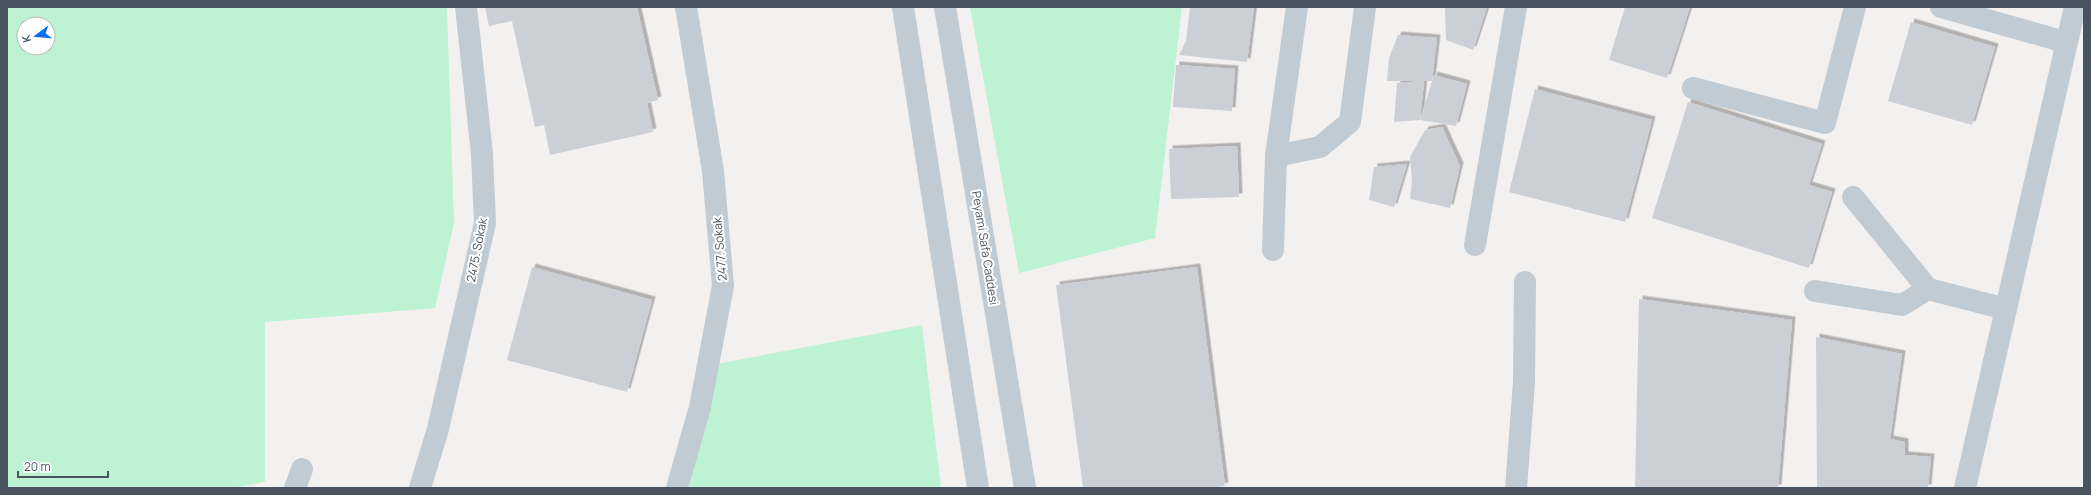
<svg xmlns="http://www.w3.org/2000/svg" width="2091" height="495" font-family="Manrope,sans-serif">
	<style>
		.green { fill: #bdf3d2; fill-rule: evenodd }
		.building { fill: #cccfd6; filter: url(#shadow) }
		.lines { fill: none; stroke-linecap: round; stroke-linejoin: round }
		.minor { stroke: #c0cbd3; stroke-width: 22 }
		.labels { text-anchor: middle; stroke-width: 4; stroke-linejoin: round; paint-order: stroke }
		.street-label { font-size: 12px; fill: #475460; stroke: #fff }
	</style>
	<defs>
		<filter id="shadow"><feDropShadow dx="3.5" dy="-3.5" stdDeviation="0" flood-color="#0004"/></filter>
	</defs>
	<rect width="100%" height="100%" fill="#f3f1f0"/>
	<g class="green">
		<path d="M 7,7 L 447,7 L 454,223 L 435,308 L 265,322 L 265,482 L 233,488 L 7,488 ZM 24,24 L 48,24 L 48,48 L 24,48 Z"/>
		<path d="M 970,7 L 1182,7 L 1155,238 L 1019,273 Z"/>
		<path d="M 922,325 L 941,488 L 689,488 L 716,364 Z"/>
	</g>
	<g class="building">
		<path d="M 485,7 L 637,7 L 658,100 L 647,103 L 653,132 L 550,155 L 544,125 L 535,127 L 512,21 L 489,26 Z"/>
		<path d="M 1190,7 L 1254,7 L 1247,62 L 1179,55 L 1186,41 Z"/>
		<path d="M 1445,7 L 1487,7 L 1473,50 L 1446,40 Z"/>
		<path d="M 1625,7 L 1690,7 L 1667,78 L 1609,60 Z"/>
		<path d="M 1911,22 L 1995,47 L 1972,125 L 1888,101 Z"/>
		<path d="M 1398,35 L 1437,38 L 1432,81 L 1434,75 L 1467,84 L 1456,126 L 1420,120 L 1432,81 L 1387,81 L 1389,58 Z"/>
		<path d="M 1176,65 L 1235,69 L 1232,111 L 1173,107 Z"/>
		<path d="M 1424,81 L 1420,120 L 1394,122 L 1397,83 Z"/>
		<path d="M 1535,89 L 1652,120 L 1625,222 L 1509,192 Z"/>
		<path d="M 1688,102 L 1822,144 L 1809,185 L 1832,192 L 1809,268 L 1652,218 Z"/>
		<path d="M 1442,127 L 1460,166 L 1450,208 L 1410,199 L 1412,181 L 1410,157 L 1425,130 Z"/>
		<path d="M 1237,146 L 1239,197 L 1171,199 L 1169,149 Z"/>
		<path d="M 1407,164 L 1394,207 L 1369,200 L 1374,167 Z"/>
		<path d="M 532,267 L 652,300 L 627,392 L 507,360 Z"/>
		<path d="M 1197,267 L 1225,486 L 1211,488 L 1083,488 L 1056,285 Z"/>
		<path d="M 1639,299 L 1792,320 L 1778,488 L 1635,488 Z"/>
		<path d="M 1816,337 L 1902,354 L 1890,439 L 1905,442 L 1905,455 L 1931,457 L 1928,488 L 1817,488 Z"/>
	</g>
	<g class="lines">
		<g class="minor">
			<path d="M 903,7 L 978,488"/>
			<path d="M 945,7 L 1025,488"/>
			<path d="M 1941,7 L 2065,42"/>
			<path d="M 1693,88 L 1825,123 L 1855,7"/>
			<path d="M 1276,156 L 1320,147 L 1350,122 L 1365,7"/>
			<path d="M 1853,197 L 1928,289 L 2006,309"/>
			<path d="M 1475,245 L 1516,7"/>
			<path d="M 1273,250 L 1276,156 L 1297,7"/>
			<path d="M 1815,291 L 1902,305 L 1928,289"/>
			<path d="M 295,488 L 302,469"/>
			<path d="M 420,488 L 438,429 L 485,223 L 482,154 L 466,7"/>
			<path d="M 677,488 L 700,407 L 723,286 L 713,171 L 686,7"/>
			<path d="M 1516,488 L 1524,382 L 1525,282"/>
			<path d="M 1965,488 L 2075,7"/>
		</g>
	</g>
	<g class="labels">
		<g class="street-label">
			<text transform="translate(985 248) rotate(81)" y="4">Peyami Safa Caddesi</text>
			<text transform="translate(720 249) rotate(-95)" y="4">2477. Sokak</text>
			<text transform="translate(477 250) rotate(-79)" y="4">2475. Sokak</text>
		</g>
	</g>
	<rect width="2091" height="495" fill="none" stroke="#475460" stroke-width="16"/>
	<g transform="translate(36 36) rotate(254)"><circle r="19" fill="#ffffff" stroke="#b5bbbf"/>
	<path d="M0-3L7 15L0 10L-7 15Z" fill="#0b6ff2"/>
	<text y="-6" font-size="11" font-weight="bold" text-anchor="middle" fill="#475460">K</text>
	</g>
	<path d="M18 471v6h90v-6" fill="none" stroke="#475460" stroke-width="2"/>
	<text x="24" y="471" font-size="12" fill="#475460" stroke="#ffffff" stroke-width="3" paint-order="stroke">20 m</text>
</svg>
